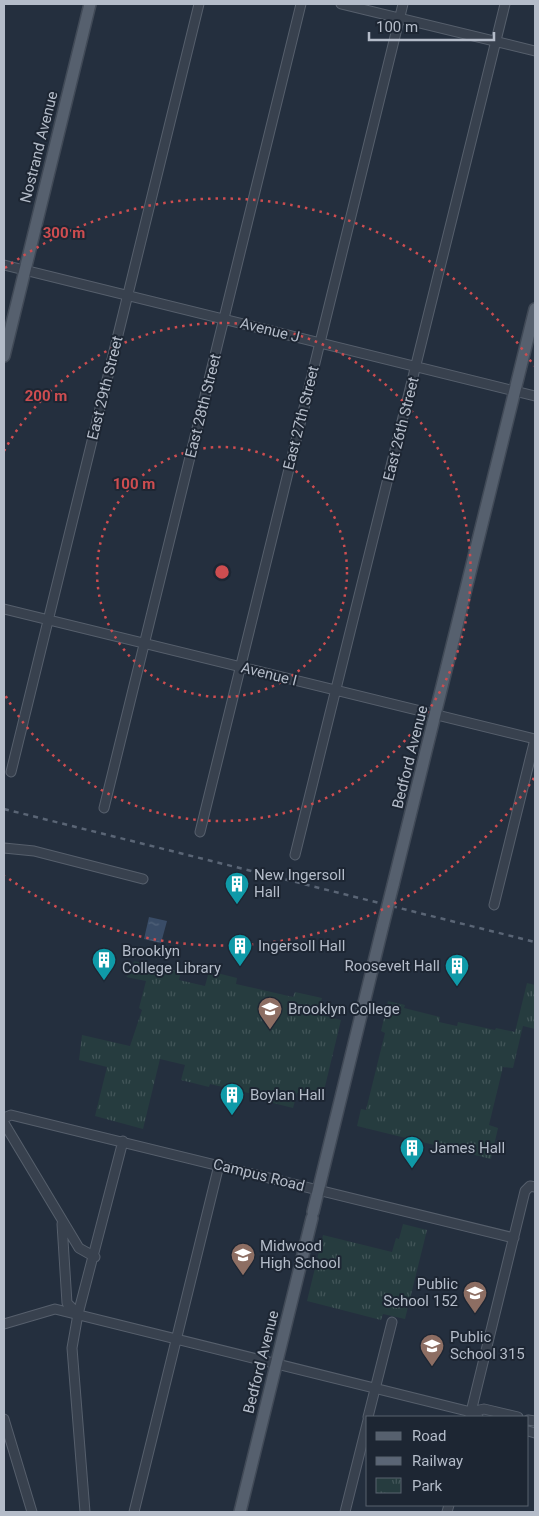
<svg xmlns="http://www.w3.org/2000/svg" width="539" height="1516" font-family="Roboto,sans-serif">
	<defs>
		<pattern id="park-tufts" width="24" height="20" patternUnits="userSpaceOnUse" patternTransform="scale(1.25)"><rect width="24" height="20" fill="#263c3f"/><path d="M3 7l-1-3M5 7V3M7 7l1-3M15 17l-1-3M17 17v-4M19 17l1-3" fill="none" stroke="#435659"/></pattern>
		<pattern id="water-ripples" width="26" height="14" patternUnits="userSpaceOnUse" patternTransform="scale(1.25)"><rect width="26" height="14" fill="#394c67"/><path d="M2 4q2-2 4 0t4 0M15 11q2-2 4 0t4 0" fill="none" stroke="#53647b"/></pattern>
	</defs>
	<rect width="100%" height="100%" fill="#242f3e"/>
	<path fill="url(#park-tufts)" d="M 134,961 L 181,972 L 179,980 L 205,986 L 209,971 L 237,978 L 236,984 L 293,997 L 295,992 L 322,998 L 318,1014 L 341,1020 L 322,1099 L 297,1093 L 293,1108 L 265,1101 L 265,1097 L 210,1084 L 209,1087 L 181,1080 L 185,1065 L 160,1059 L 143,1129 L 95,1116 L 107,1067 L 79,1060 L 82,1035 L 130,1046 L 142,1010 L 139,1008 L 146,981 L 126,977 L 131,973 Z
		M 527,983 L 535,985 L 535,1029 L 523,1026 L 513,1068 L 503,1067 L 489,1125 L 498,1128 L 491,1159 L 357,1126 L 361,1109 L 366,1110 L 385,1033 L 381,1031 L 388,1001 L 405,1005 L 404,1008 L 440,1017 L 439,1022 L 457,1026 L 458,1022 L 495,1030 L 496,1028 L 515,1032 Z
		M 403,1224 L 427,1230 L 405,1319 L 383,1314 L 381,1320 L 307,1301 L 323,1235 L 392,1252 L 396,1238 L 399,1239 Z"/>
	<path fill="url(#water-ripples)" d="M 149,917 L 167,921 L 161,943 L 144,939 Z"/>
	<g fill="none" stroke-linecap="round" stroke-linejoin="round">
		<defs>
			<path id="minor" d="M 341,4 L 535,51
				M 4,265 L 535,396
				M 4,609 L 535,739
				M 11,772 L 199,4
				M 104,808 L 301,4
				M 200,832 L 403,4
				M 4,848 L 34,851 L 143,879
				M 295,855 L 505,4
				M 494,905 L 535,739
				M 4,1118 L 11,1115 L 514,1238
				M 4,1123 L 79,1248 L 95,1257
				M 62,1224 L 67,1303 L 78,1314
				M 4,1324 L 55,1309 L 471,1412 L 478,1417
				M 471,1412 L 484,1409 L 518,1417
				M 470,1416 L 525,1191 L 530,1186 L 535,1187
				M 368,1417 L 392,1322
				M 4,1419 L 32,1512
				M 528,1420 L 535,1421
				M 528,1431 L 535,1433
				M 85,1512 L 72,1348 L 78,1314 L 123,1141
				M 134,1512 L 219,1165
				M 345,1512 L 368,1420
				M 447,1512 L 449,1505"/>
			<path id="major" d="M 4,356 L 90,4
				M 393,885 L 535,309
				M 313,1212 L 383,925
				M 240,1512 L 312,1218"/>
		</defs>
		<use href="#minor" stroke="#565f6c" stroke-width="11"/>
		<use href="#major" stroke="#414a57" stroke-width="14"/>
		<use href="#minor" stroke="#38414e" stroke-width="9"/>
		<use href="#major" stroke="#56606e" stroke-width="11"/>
		<path stroke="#5a6575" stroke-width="2.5" stroke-dasharray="5 5" stroke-linecap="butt" d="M 4,809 L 535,942"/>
		<defs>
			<path id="major-bridge" d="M 383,925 L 393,885"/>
		</defs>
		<use href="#major-bridge" stroke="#414a57" stroke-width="14" stroke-linecap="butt"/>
		<use href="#major-bridge" stroke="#56606e" stroke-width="11"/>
	</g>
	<g fill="none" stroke="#ce4d50" stroke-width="2.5" stroke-dasharray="2.5 5">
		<circle cx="222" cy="572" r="125"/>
		<path d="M4 451A249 249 0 1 1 4 693"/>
		<path d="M534 778A374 374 0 0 1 5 876M5 268A374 374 0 0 1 534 366"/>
	</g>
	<defs>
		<symbol id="building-pin" viewBox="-11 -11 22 30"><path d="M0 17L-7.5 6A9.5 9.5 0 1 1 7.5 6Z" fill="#0f9aa8" stroke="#1d2633"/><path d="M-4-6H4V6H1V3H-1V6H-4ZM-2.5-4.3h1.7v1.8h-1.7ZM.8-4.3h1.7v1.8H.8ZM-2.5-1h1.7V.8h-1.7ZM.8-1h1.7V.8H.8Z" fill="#fff"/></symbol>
		<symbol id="university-pin" viewBox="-11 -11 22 30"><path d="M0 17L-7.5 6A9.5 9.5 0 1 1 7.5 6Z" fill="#8d6e63" stroke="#1d2633"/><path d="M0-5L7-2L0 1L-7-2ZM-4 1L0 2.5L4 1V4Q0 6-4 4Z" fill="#fff"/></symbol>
		<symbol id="school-pin" viewBox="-11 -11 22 30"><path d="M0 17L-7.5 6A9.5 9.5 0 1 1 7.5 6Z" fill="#8d6e63" stroke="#1d2633"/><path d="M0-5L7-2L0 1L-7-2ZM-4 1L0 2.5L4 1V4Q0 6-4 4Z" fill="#fff"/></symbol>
	</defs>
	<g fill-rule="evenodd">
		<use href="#building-pin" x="223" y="870" width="28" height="38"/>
		<use href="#building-pin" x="226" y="932" width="28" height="38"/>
		<use href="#building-pin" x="90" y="946" width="28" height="38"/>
		<use href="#building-pin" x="443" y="952" width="28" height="38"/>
		<use href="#university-pin" x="256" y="995" width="28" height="38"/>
		<use href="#building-pin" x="218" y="1081" width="28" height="38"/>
		<use href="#building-pin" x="398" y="1134" width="28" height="38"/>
		<use href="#school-pin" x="229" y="1241" width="28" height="38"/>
		<use href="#school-pin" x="461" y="1279" width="28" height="38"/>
		<use href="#school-pin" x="418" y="1332" width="28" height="38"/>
	</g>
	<g text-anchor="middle" stroke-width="4" stroke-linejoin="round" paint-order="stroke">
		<g font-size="15" fill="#b4bcc9" stroke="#1d2633">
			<text transform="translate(39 147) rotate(-76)" y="5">Nostrand Avenue</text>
			<text transform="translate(270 330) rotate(14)" y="5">Avenue J</text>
			<text transform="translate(105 388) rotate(-76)" y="5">East 29th Street</text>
			<text transform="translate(203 406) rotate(-76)" y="5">East 28th Street</text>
			<text transform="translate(301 418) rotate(-76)" y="5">East 27th Street</text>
			<text transform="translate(401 429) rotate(-76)" y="5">East 26th Street</text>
			<text transform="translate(269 674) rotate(14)" y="5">Avenue I</text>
			<text transform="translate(410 757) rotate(-76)" y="5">Bedford Avenue</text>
			<text transform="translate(259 1175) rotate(14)" y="5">Campus Road</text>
			<text transform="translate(261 1362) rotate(-76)" y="5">Bedford Avenue</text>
		</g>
		<g font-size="15" fill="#b4bcc9" stroke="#1d2633" text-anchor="start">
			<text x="254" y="880">New Ingersoll<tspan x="254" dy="17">Hall</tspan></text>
			<text x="258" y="951">Ingersoll Hall</text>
			<text x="122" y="956">Brooklyn<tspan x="122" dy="17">College Library</tspan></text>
			<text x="440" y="971" text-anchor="end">Roosevelt Hall</text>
			<text x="288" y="1014">Brooklyn College</text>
			<text x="250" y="1100">Boylan Hall</text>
			<text x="430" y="1153">James Hall</text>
			<text x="260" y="1251">Midwood<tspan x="260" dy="17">High School</tspan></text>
			<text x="458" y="1289" text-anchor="end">Public<tspan x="458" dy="17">School 152</tspan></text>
			<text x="450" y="1342">Public<tspan x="450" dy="17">School 315</tspan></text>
		</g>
	</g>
	<circle cx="222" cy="572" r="8" fill="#ce4d50" stroke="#1d2633" stroke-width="2.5"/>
	<g font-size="15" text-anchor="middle" font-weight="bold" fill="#ce4d50" stroke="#1d2633" stroke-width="4" stroke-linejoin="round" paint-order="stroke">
		<text x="64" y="238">300 m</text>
		<text x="46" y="401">200 m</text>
		<text x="134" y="489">100 m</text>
	</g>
	<rect width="539" height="1516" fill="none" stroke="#b4bcc9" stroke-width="10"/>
	<rect x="366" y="1416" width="162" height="90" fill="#1d2633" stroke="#59626f"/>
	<rect x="376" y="1432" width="25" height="8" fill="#56606e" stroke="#59626f"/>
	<text x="412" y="1441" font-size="15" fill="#b4bcc9">Road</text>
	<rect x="376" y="1457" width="25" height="8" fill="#5a6575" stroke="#59626f"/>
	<text x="412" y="1466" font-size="15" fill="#b4bcc9">Railway</text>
	<rect x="376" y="1478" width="25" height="15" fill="url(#park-tufts)" stroke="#59626f"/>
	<text x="412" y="1491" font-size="15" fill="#b4bcc9">Park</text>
	<path d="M369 32v8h125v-8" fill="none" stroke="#b4bcc9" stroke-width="2.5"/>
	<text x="376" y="32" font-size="15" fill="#b4bcc9" stroke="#1d2633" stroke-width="4" paint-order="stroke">100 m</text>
</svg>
